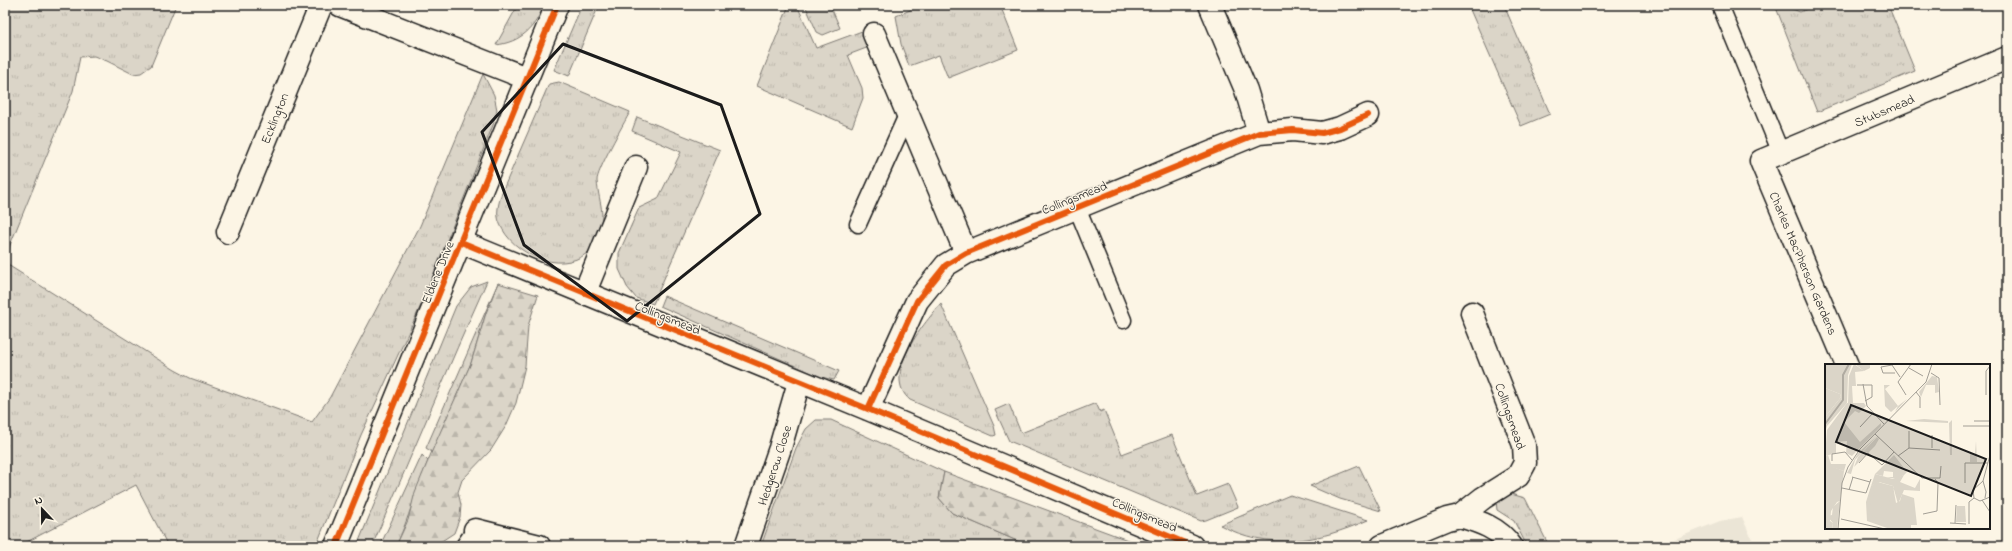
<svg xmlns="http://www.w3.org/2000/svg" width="2012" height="551" font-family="'Indie Flower',sans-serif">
	<defs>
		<pattern id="grass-tufts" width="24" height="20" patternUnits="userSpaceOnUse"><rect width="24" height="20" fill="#dbd5c8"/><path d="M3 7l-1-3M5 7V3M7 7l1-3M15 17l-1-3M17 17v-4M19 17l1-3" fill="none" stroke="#bbb6ab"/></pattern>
		<pattern id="forest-firs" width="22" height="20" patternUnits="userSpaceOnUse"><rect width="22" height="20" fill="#dbd5c8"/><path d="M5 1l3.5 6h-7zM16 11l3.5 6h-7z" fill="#bbb6ab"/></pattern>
	</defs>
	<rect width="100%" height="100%" fill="#fcf5e5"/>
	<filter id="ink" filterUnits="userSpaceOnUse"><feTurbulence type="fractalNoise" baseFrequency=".025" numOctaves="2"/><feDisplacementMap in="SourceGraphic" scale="8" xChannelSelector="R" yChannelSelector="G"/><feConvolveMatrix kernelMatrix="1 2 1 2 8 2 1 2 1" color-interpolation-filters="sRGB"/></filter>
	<g filter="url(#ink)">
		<path fill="#ebe5d6" d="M 1742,517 L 1755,546 L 1657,546 L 1720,521 Z"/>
		<path fill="url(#grass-tufts)" stroke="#7c7872" d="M 5,5 L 176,5 L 151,66 L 141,73 L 133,74 L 107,61 L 94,56 L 80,57 L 73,91 L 10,245 L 6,261 L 11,267 L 175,370 L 190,378 L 312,422 L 330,397 L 420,226 L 483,74 L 494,95 L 497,110 L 493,125 L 422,303 L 361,435 L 316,546 L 168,546 L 136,485 L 19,546 L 5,546 Z
			M 518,5 L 544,5 C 535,28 521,42 496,45 Z
			M 582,5 L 599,5 L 569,76 L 554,70 Z
			M 789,5 L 797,5 L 816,48 L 862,31 L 869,47 L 848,55 L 862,88 L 863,98 L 852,127 L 757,86 Z
			M 805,5 L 830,5 L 840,28 L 823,35 L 817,32 Z
			M 922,5 L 988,5 L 990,9 L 1000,5 L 1018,50 L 948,78 L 939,55 L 909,66 L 901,44 L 896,16 Z
			M 1468,5 L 1504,5 L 1550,114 L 1521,126 Z
			M 1775,5 L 1788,5 L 1790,8 L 1800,12 L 1816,5 L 1888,5 L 1915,71 L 1817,112 Z
			M 559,82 L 630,112 C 624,123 596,172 597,181 C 599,207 609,216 593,243 C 592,246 590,251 587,253 C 560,275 512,254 500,224 C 495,213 499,203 502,192 L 549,84 Z
			M 637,117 L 720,150 L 653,304 L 636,298 L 627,287 L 619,269 L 619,253 L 639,208 L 658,199 L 681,152 L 632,131 Z
			M 487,281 C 447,369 411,458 372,546 L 357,546 L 456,306 L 471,287 Z
			M 498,283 L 486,313 L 471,363 L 432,452 L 426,448 Z
			M 664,296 L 839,371 L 834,380 L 821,377 L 660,306 Z
			M 941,304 L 994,426 L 996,435 L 993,436 L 910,400 C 881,376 922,325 941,304 Z
			M 1096,403 L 1100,412 L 1104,410 L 1122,454 L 1172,435 L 1197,496 L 1228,484 L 1238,507 L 1206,520 L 1201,521 L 1009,441 L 995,410 L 1009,404 L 1021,433 Z
			M 816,420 L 831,420 L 944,472 L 939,498 L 952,513 L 1029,546 L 761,546 L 796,448 L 806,429 Z
			M 422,455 L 428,461 C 416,490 409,518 396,546 L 380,546 Z
			M 1359,466 L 1381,511 L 1340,499 L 1310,486 Z
			M 1511,494 L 1525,498 L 1549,546 L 1527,546 L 1514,521 L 1497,510 L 1496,502 Z
			M 1290,495 L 1368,520 C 1318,542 1269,551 1220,525 Z"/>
		<path fill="url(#forest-firs)" stroke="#7c7872" d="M 498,283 L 538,295 L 528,326 L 525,366 L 516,403 L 506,426 L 491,450 L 462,480 L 458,492 L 461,505 L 460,517 L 454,533 L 434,546 L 396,546 L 408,520 L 415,492 L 435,444 L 471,363 L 486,313 Z
			M 944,472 L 1144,546 L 1029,546 L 952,513 L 939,498 Z"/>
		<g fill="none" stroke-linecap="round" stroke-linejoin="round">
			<defs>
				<path id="service" d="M 1720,5 L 1781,153
					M 1077,208 L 1123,320
					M 858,224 L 908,113
					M 464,546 L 475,530"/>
				<path id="minor" d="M 340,5 L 526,78
					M 1210,5 L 1246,90 L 1259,133
					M 874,34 L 966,253
					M 228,232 L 321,5
					M 461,242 L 868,409 L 1192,546
					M 584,294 L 636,167
					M 1847,365 L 1761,161 L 2007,58
					M 868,409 L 917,301 L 946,265 L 966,253 L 1259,133 L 1293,130 L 1322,133 L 1340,128 L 1368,115
					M 1460,516 C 1480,522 1499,528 1511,546
					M 475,530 L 539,546
					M 336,546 L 557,5
					M 746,546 L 780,448 L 799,382
					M 1382,546 L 1447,519 L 1460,516 L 1483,498 L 1518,476 L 1525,463 L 1524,445 L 1472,313"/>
			</defs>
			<use href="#service" stroke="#1c1c1c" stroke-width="19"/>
			<use href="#minor" stroke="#1c1c1c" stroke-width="25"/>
			<use href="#service" stroke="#fcf5e5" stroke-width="16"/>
			<use href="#minor" stroke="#fcf5e5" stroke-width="22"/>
			<defs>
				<path id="cycleway" d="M 461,242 L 868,409 L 1192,546
					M 868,409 L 917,301 L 946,265 L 966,253 L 1259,133 L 1293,130 L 1322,133 L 1340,128 L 1368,115
					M 336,546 L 557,5"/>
			</defs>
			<use href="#cycleway" stroke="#fcf5e5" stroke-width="8"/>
			<use href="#cycleway" stroke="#e8590c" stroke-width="6"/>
		</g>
	</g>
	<path fill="none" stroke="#1c1c1c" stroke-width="3" stroke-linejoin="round" d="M 563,44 L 721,105 L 760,214 L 627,321 L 524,245 L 482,132 Z"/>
	<g text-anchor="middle" stroke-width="3" stroke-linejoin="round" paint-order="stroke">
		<g font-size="13" fill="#1c1c1c" stroke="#fcf5e5">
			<text transform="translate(1884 110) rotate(-23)" y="5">Stubsmead</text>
			<text transform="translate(274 118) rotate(-68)" y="5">Ecklington</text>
			<text transform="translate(1074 197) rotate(-22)" y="5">Collingsmead</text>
			<text transform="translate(1804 263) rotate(67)" y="5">Charles MacPherson Gardens</text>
			<text transform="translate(437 272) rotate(-68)" y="5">Eldene Drive</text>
			<text transform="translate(668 317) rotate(22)" y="5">Collingsmead</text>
			<text transform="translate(1511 416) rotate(71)" y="5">Collingsmead</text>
			<text transform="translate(774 465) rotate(-72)" y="5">Hedgerow Close</text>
			<text transform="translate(1145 514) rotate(23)" y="5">Collingsmead</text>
		</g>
	</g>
	<g transform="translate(1825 364)">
		<rect width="165" height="165" fill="#fcf5e5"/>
		<path d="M 29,0 L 39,7 L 30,8 L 31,22 L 27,22 L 28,39 L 23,39 L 24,12 ZM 107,12 L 112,13 L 114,28 L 110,29 L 110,21 L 101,21 L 96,33 L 94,28 ZM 59,21 L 65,21 L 60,25 L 73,42 L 82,35 L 70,48 L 73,42 L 66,48 L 60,42 ZM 0,24 L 15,30 L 16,33 L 0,53 ZM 22,39 L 39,39 L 41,42 L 34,49 L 30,47 L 19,58 L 35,78 L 56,59 L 56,62 L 27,92 L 21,89 L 22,77 L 11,78 L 11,89 L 0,92 L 2,66 ZM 99,55 L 123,57 L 123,59 L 81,57 ZM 127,56 L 127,91 L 125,91 L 124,59 ZM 51,73 L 30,96 L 26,110 L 22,109 L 33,89 ZM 151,77 L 152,98 L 145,98 L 145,87 L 146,90 L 150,90 ZM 69,91 L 82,108 L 79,111 L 71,115 L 61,113 L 68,113 L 68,108 L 59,107 L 58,112 L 50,110 ZM 0,100 L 19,107 L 15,137 L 12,138 L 6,147 L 5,157 L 8,159 L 7,165 L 0,165 ZM 52,118 L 68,122 L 71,139 L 75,137 L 77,130 L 89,134 L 92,161 L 86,161 L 86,165 L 65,165 L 42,157 L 41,138 L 46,122 ZM 132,142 L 140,142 L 141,158 L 131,158 Z" fill="#dbd5c8"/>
		<path d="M 1,0 L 27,0 L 23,11 L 22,39 L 2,62 L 0,68 L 0,53 L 16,33 L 15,30 L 0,24 ZM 30,0 L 45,0 L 45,4 L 39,7 ZM 52,73 L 54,75 L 50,82 L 29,103 L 33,93 ZM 3,91 L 6,100 L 21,100 L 19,107 L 0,101 L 0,92 ZM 50,110 L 68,115 L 79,111 L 75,118 L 90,124 L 95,115 L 95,127 L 79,126 L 73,140 L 68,122 L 54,118 L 46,122 ZM 15,137 L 12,165 L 7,165 L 8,159 L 2,152 L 7,151 L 8,143 Z" fill="#dbd5c8"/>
		<path d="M 53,118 L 69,124 L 58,156 L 42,150 Z" fill="#dbd5c8"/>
		<path fill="none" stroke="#b0aba1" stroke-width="2" d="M 0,60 L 18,36 L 18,11 L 24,0"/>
		<path fill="none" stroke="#a29e95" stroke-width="1" d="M 84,4 L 98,12M 70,9 L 58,9 L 56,3 L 67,1 L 75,13M 106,9 L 114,14 L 115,41M 38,20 L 42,42 L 59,60M 32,21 L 47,21 L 47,33 L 40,37M 91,28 L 95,33 L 95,44M 81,31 L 73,18 L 86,0M 161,31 L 161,7 L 165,2M 149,57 L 165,57M 138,62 L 165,62M 35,63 L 48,49M 84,67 L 84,84M 50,70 L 97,114 L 115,114 L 116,102M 107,71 L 107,84M 73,92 L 84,84 L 115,86M 7,97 L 7,90 L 20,88 L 27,96M 34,99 L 43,89 L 57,101 L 69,88M 27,113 L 45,118M 158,117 L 161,128 L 160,134M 140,119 L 140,99 L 163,99M 17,124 L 41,129 L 46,115M 24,126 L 28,113M 149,134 L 148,126 L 158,117 L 165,91M 149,134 L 155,137 L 165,133M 157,136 L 165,148M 98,150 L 112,147 L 113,119 L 110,115M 16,155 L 60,165M 125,159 L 141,160M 130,159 L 131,141M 144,160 L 144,138 L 149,134M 13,165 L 17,119 L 23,103 L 35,85 L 101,18 L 107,0"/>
		<path fill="#1c1c1c" fill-opacity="0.15" stroke="#1c1c1c" stroke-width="2" d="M 26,41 L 161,95 L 146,132 L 11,78 Z"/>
		<rect width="165" height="165" fill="none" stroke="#1c1c1c" stroke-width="2"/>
	</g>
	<rect width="2012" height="551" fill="none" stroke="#fcf5e5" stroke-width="20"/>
	<rect x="10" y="10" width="1992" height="531" fill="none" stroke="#1c1c1c" stroke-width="1.5" filter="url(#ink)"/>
	<g transform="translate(42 509) rotate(338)" stroke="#fcf5e5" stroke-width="3" paint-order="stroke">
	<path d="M0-3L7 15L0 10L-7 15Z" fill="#1c1c1c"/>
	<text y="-6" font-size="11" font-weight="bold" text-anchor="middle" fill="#1c1c1c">N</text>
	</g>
</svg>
